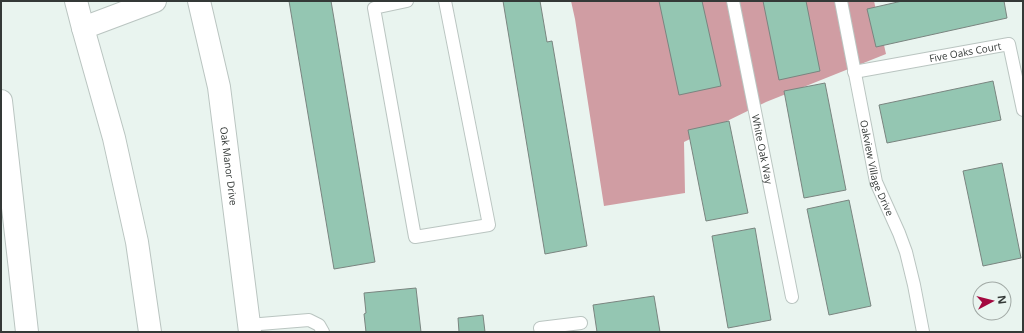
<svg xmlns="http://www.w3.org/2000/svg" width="1024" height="333" font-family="'Open Sans',sans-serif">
	<rect width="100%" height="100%" fill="#e9f4ef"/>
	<path fill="#d09da3" d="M 571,1 L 874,1 L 886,54 L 766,102 L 684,142 L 685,193 L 604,206 L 575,19 Z"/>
	<path fill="#94c6b2" stroke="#7a8580" d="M 289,1 L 331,1 L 375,262 L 334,269 Z
		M 503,1 L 540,1 L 547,42 L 552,41 L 587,246 L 545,254 Z
		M 659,1 L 702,1 L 721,86 L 679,95 Z
		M 763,1 L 806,1 L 820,71 L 779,80 Z
		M 902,1 L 1004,1 L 1007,18 L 876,47 L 867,9 Z
		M 993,81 L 1001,120 L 887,143 L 879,105 Z
		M 825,83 L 846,190 L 804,198 L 784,91 Z
		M 729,121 L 748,213 L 706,221 L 688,130 Z
		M 1002,163 L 1021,258 L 983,266 L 963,171 Z
		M 849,200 L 871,306 L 829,315 L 807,209 Z
		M 755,228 L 771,320 L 728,328 L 712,236 Z
		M 416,288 L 421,332 L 366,332 L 364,314 L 366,313 L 364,293 Z
		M 654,296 L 660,332 L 597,332 L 593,305 Z
		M 483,315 L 485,332 L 459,332 L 458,318 Z"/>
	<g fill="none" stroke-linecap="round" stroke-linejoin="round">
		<defs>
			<g id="lane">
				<path d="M 407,1 L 374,8 L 415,237 L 489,225 L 445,1"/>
				<path id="s1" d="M 733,1 L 792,297"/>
				<path id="s2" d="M 841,1 L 876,182 L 899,233 L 906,252 L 914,285 L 923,332"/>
				<path id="s3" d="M 854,72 L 1009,44 L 1023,110"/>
				<path d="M 249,325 L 309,320 L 319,325 L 323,332"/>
				<path d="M 541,332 L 540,328 L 581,323"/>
			</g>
			<g id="street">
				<path id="s4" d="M 199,1 L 219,87 L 250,332"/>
			</g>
			<path id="secondary" d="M 150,332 L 137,242 L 114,138 L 83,28 L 155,1"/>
			<path id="highway" d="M 76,1 L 83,28
				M 1,101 L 27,332"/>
		</defs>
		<use href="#lane" stroke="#bac5c1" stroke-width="14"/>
		<use href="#street" stroke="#bac5c1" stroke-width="24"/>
		<use href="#secondary" stroke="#bac5c1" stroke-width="24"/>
		<use href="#highway" stroke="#bac5c1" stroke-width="24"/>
		<use href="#lane" stroke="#fff" stroke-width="12"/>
		<use href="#street" stroke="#fff" stroke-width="22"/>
		<use href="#secondary" stroke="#fff" stroke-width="22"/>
		<use href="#highway" stroke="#fff" stroke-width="22"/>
	</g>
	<g text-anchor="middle" stroke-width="3" stroke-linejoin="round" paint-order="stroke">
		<g font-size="10" fill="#343937" stroke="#e9f4ef">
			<text dy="4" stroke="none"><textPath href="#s3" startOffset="113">Five Oaks Court</textPath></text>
			<text dy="4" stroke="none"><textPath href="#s1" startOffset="151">White Oak Way</textPath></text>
			<text dy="4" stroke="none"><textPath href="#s4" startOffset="168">Oak Manor Drive</textPath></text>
			<text dy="4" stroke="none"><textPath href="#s2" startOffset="171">Oakview Village Drive</textPath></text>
		</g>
	</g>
	<rect width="1024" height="333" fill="none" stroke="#343937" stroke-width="4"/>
	<g transform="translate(992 301) rotate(83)"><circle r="19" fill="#e9f4ef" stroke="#a1a9a5"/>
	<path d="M0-3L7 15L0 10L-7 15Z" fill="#a3083f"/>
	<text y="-6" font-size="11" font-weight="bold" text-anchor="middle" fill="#343937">N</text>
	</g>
</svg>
